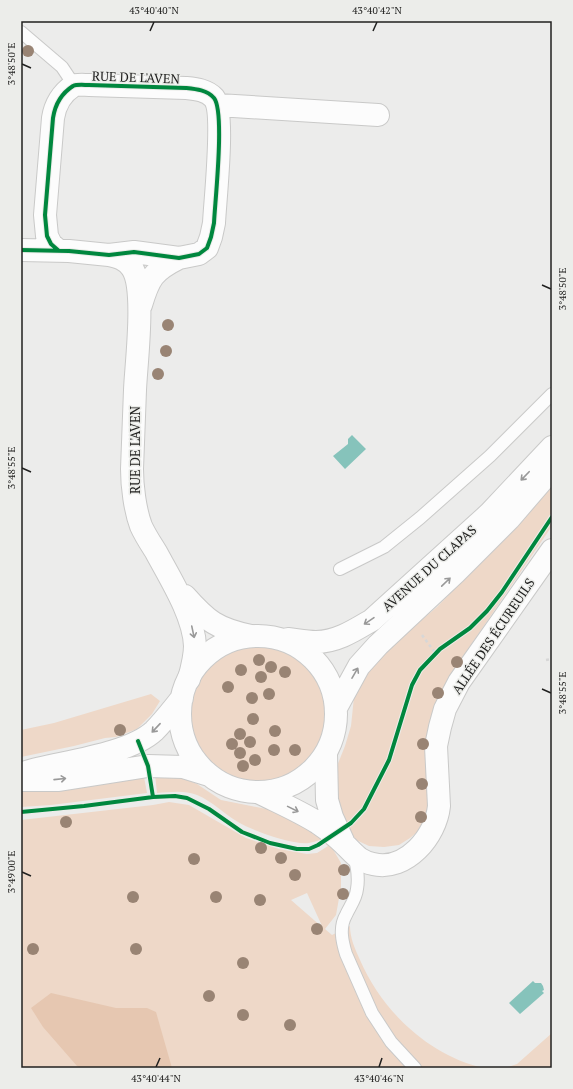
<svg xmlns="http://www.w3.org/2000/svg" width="573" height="1089" font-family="'PT Serif',serif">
	<rect width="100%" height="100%" fill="#ececeb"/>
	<path fill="#eed8c8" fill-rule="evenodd" d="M 552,478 L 552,526 L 447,680 L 431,717 L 427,737 L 431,808 L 422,828 L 410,838 L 399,845 L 384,847 L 369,846 L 354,839 L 335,811 L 335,771 L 345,746 L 351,726 L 354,697 L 369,664 L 437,607 L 461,582 Z
		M191 714a67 67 0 1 1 134 0a67 67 0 1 1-134 0Z
		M 151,694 L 160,701 L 152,714 L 137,729 L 116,737 L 105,738 L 74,746 L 21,757 L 21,730 L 54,723 Z
		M 155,774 L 172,774 L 197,784 L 221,800 L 271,810 L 316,830 L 331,846 L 341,863 L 341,887 L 336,915 L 325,929 L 332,935 L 350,926 C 350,938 355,949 360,960 C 382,1011 429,1056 484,1068 L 21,1068 L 21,820 L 153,805 L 169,802 L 189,805 L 246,838 L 279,849 L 307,854 L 317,853 L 328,846 L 321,840 C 317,841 313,842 309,843 C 292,845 253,831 238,822 C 224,814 212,801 197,795 C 185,790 170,792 157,793 ZM 307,893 L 322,926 L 322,927 L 291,900 Z
		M 144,777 L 147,793 L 51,805 L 21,807 L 21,791 L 51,790 Z
		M 552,1033 L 552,1068 L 505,1068 L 517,1064 Z"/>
	<path fill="#e6c7b1" d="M 51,993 L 116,1008 L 147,1008 L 156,1012 L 172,1068 L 81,1068 L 77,1066 L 43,1027 L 31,1008 Z"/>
	<path fill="#86c3bb" d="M 352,435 L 366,449 L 345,469 L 333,456 L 348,444 L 348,439 Z
		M 533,981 L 535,983 L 541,983 L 543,986 L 544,990 L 542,991 L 544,993 L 520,1014 L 509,1003 Z"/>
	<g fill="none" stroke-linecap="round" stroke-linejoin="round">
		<defs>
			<path id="service" d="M 21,32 L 62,67 L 74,85
				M 340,569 L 384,547 L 420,518 L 490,456 L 552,394
				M 354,855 C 357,866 359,878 357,889 C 356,899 350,906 346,915 C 339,927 342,941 346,954 L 372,1013 L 391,1042 L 415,1068"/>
			<path id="minor" d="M 218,105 L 378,115
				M 21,250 L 69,251 L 109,255 L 134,252 L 179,258 L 199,254 L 207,248 L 211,237 L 214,223 C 215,201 225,112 214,98 C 207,90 196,89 186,88 L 89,85 C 84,85 77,84 73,86 C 62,93 55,105 53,118 L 45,215 L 47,236 L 51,244 L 59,251
				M 109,255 C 118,257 126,259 132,268 C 146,288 136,364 135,390 C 134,417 133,443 132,469 C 132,486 135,510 141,526 C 145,535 151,544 156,552 C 170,578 194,616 195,646 C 195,657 192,668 189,679
				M 141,305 C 149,278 153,271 179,258
				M 185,596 C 207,621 217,629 251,636
				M 326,754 L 327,800 L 332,817 L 343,841
				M 258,792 C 278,802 299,811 318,823 C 327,829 336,836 344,844 C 354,853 358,861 373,864 C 406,872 436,836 439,806 L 436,746 L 440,727 L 445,709 L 459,682 L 552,550"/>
			<path id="secondary" d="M180 714a78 78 0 1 1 156 0a78 78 0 1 1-156 0Z
				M 288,639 C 297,640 307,642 316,642 C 337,642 355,630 372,620 L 489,514 L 552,447
				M 336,708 L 359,666 L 378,645 L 455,573 L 509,519 L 552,469
				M 26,772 C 60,762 128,755 154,731 C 164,721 173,709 182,698
				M 21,780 L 59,780 L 148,766 L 183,767 L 209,775"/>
		</defs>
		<use href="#service" stroke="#c9c9c8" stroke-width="14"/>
		<use href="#minor" stroke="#c9c9c8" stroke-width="24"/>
		<use href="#secondary" stroke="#c9c9c8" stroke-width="24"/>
		<path stroke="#d7d7d7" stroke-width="2.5" stroke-dasharray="3 3" stroke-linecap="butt" d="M 422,635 L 436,654
			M 546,660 L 552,659"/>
		<use href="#service" stroke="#fcfcfc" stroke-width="12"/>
		<use href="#minor" stroke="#fcfcfc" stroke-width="22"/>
		<use href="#secondary" stroke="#fcfcfc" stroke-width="22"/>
		<defs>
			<path id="cycleway" d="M 21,250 L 69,251 L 109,255 L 134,252 L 179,258 L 199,254 L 207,248 L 211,237 L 214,223 C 215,201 225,112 214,98 C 207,90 196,89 186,88 L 89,85 C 84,85 77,84 73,86 C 62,93 55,105 53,118 L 45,215 L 47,236 L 51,244 L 59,251
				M 138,741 L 148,766 L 153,797
				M 21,812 L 84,806 L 153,797 L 175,796 L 187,798 L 209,809 L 242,832 L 270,843 L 297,849 L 309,849 L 318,845 L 351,823 L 364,809 L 389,760 L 412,685 L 420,670 L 440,649 L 470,628 L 487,611 L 502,592 L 552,517"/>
		</defs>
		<use href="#cycleway" stroke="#ecedea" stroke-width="6"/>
		<use href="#cycleway" stroke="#00873e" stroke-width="4"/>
	</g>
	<g fill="#998474">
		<circle cx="28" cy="51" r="6"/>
		<circle cx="168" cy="325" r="6"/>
		<circle cx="166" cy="351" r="6"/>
		<circle cx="158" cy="374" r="6"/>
		<circle cx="259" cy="660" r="6"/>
		<circle cx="457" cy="662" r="6"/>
		<circle cx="271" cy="667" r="6"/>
		<circle cx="241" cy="670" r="6"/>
		<circle cx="285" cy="672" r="6"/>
		<circle cx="261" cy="677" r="6"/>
		<circle cx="228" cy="687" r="6"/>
		<circle cx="438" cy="693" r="6"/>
		<circle cx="269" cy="694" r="6"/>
		<circle cx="252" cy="698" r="6"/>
		<circle cx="253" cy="719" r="6"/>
		<circle cx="120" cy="730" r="6"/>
		<circle cx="275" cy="731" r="6"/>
		<circle cx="240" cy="734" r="6"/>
		<circle cx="250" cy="742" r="6"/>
		<circle cx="232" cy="744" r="6"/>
		<circle cx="423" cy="744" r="6"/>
		<circle cx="274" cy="750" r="6"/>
		<circle cx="295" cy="750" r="6"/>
		<circle cx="240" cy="753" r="6"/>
		<circle cx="255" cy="760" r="6"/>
		<circle cx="243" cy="766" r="6"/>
		<circle cx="422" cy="784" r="6"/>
		<circle cx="421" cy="817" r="6"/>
		<circle cx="66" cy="822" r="6"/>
		<circle cx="261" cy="848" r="6"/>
		<circle cx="281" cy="858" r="6"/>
		<circle cx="194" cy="859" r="6"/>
		<circle cx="344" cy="870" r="6"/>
		<circle cx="295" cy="875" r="6"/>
		<circle cx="343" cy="894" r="6"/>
		<circle cx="133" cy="897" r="6"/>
		<circle cx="216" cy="897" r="6"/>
		<circle cx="260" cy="900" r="6"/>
		<circle cx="317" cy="929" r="6"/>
		<circle cx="33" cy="949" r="6"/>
		<circle cx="136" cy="949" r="6"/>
		<circle cx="243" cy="963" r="6"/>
		<circle cx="209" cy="996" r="6"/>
		<circle cx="243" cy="1015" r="6"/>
		<circle cx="290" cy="1025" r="6"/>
	</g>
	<defs><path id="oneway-shaft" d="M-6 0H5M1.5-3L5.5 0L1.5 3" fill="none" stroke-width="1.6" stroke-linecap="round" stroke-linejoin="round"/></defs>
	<g stroke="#999">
		<use href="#oneway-shaft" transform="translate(525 476) rotate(134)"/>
		<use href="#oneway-shaft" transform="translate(446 582) rotate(-44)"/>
		<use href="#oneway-shaft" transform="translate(369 621) rotate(146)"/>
		<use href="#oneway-shaft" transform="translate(193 632) rotate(78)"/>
		<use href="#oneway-shaft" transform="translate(355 673) rotate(-60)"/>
		<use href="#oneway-shaft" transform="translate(156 728) rotate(133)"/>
		<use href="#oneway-shaft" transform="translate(60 779) rotate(-6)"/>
		<use href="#oneway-shaft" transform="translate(293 809) rotate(26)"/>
	</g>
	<path fill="none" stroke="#20201f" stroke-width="1.5" d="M 150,31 L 154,22M 373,31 L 377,22M 22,64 L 31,68M 542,285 L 551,289M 22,468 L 31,472M 542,689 L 551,693M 22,872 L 31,876M 156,1067 L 160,1058M 379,1067 L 382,1058"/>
	<g text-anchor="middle" stroke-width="3" stroke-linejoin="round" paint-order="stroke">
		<g font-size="13" fill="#20201f" stroke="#ecedea">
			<text transform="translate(136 77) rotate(2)" y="5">RUE DE L'AVEN</text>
			<text transform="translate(135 450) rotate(-90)" y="5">RUE DE L'AVEN</text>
			<text transform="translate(429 568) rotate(-42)" y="5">AVENUE DU CLAPAS</text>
			<text transform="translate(493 636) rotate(-56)" y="5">ALLÉE DES ÉCUREUILS</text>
		</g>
	</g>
	<rect width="573" height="1089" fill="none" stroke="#ecedea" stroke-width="44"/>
	<rect x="22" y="22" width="529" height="1045" fill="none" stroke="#20201f" stroke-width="1.5"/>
	<g font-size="10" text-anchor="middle" fill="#20201f">
		<text x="154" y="14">43°40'40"N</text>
		<text x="377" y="14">43°40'42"N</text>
		<text transform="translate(11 64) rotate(-90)" y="4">3°48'50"E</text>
		<text transform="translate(562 289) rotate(-90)" y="4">3°48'50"E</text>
		<text transform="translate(11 468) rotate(-90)" y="4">3°48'55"E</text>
		<text transform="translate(562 693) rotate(-90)" y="4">3°48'55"E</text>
		<text transform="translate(11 872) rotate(-90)" y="4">3°49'00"E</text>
		<text x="156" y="1082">43°40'44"N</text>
		<text x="379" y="1082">43°40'46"N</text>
	</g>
</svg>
